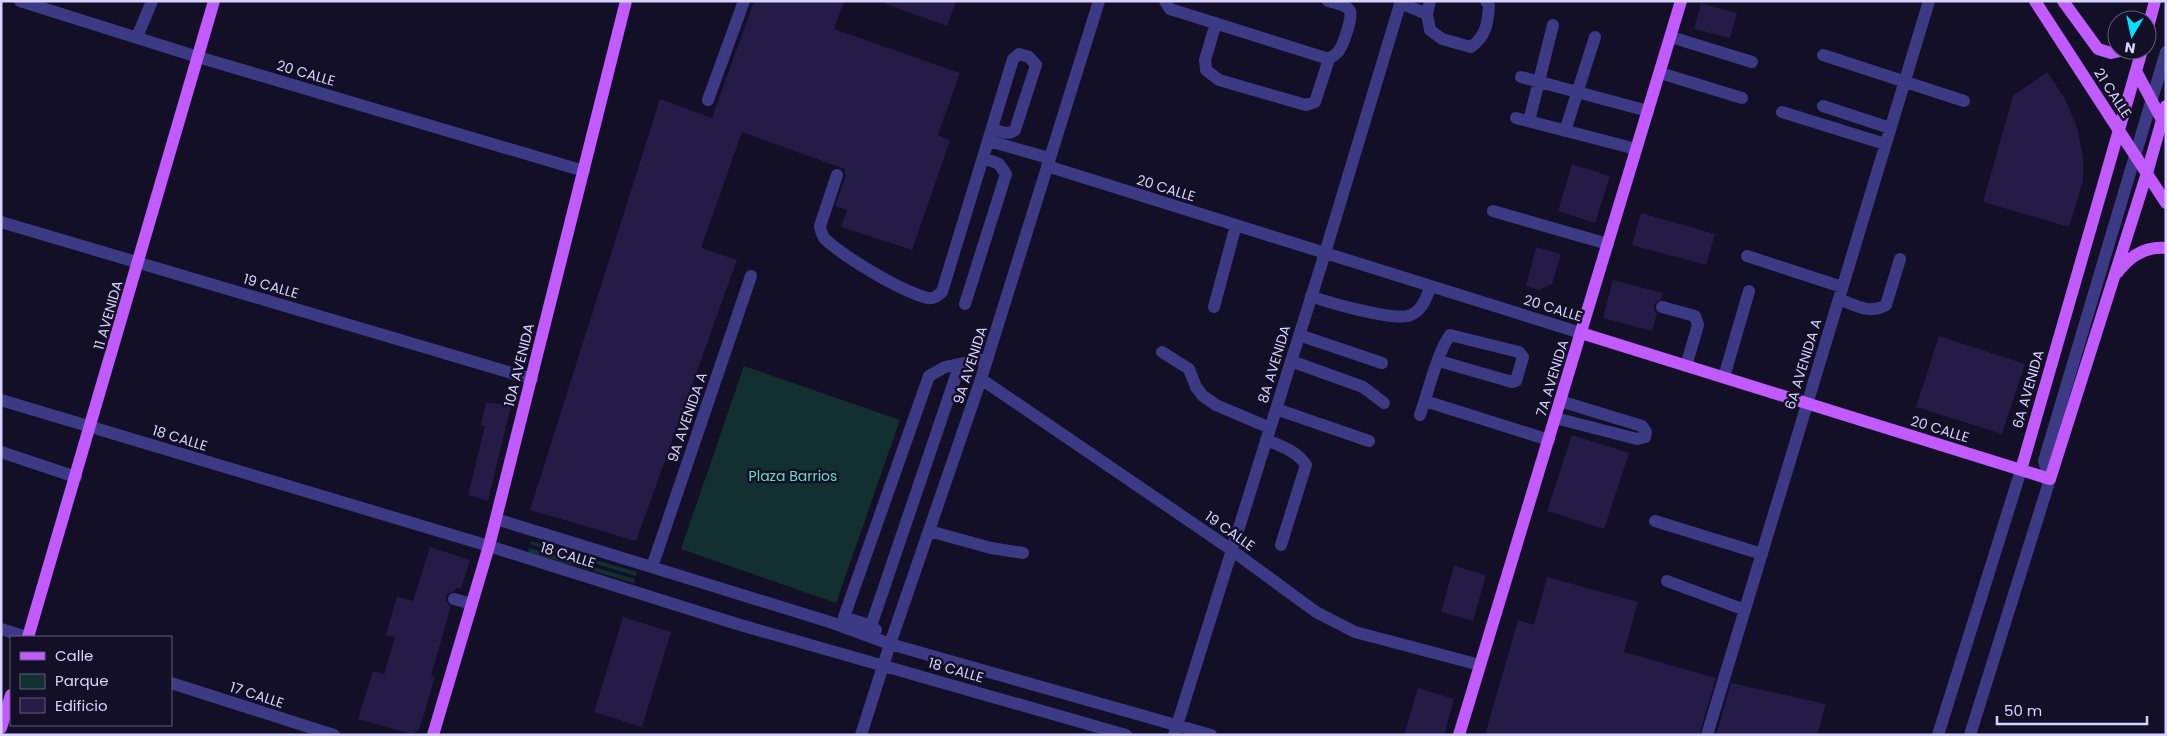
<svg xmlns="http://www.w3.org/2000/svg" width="2167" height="736" font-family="Poppins,sans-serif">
	<rect width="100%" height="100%" fill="#130f26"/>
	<path fill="#12302f" d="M 744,366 L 900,420 L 836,603 L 681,549 Z
		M 531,541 L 637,572 L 636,576 L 530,544 Z
		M 529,548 L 635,579 L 634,583 L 528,552 Z"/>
	<path fill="#241b47" d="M 754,1 L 844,1 L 834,29 L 960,73 L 938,135 L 950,140 L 912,250 L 841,227 L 847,210 L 835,206 L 845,178 L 845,169 L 742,132 L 701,248 L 737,260 L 636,541 L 530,510 L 660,99 L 712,118 Z
		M 884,1 L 956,1 L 947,26 L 883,3 Z
		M 1701,3 L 1737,13 L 1730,38 L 1694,29 Z
		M 2047,72 L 2065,99 L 2077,127 L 2083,157 L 2083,181 L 2069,227 L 1983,202 L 2013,96 Z
		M 1572,164 L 1610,176 L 1595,223 L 1558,211 Z
		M 1641,213 L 1715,234 L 1706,265 L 1632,245 Z
		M 1536,247 L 1561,254 L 1552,284 L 1539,290 L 1526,286 Z
		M 1613,280 L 1663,293 L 1661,299 L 1654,304 L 1654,310 L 1657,313 L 1652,331 L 1603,318 Z
		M 1939,336 L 2025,364 L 2002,434 L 1916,407 Z
		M 486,402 L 511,406 L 488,501 L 468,495 L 485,426 L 481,425 Z
		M 1572,435 L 1629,453 L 1604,529 L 1547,511 Z
		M 430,547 L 470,560 L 461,589 L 456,588 L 455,591 L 449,593 L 446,596 L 446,601 L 451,606 L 431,676 L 435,677 L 419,730 L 412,734 L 358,719 L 373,671 L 384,674 L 395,637 L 386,635 L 397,596 L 413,601 Z
		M 1454,566 L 1486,575 L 1473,621 L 1441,612 Z
		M 1547,577 L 1638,602 L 1624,652 L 1716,678 L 1699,735 L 1485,735 L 1518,620 L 1534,625 Z
		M 623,617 L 671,632 L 642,727 L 594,712 Z
		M 1731,683 L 1826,704 L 1817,735 L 1716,735 Z
		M 1418,688 L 1454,699 L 1444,735 L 1404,735 Z"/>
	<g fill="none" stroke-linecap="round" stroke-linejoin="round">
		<path stroke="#3d3a85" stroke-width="12" d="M 20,1 L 198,57 L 584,171
			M 1165,1 L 1170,9 L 1329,59 C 1332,56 1336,55 1338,52 C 1343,46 1353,17 1350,11 C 1346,4 1335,3 1328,1
			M 1430,1 L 1427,14 L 1430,30 L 1442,39 L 1471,47 C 1486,36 1488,23 1489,6 L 1486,1
			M 1400,3 L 1427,14
			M 1216,23 L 1205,60 L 1206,70 L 1219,80 L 1306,105 L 1315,102 L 1329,59
			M 137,37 L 152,1
			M 1671,37 L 1752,62
			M 1823,55 L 1964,101
			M 1660,73 L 1742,98
			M 1521,77 L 1648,111
			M 708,100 L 744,1
			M 1823,106 L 1890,128
			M 1782,112 L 1885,144
			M 1516,118 L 1636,149
			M 1529,121 L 1553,25
			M 1565,131 L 1595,37
			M 989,141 L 1049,158
			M 1047,166 L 1581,333
			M 837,175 L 820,226 C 821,231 822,237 826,240 C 846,258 902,292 928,298 C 934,299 937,296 942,292 L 1013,59 L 1019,54 L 1029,57 L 1036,65 L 1015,130 C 1008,136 1000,131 992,129
			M 1493,211 L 1608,244
			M 1,222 L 532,379
			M 1747,256 L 1842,287
			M 1311,296 C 1329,303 1391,320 1408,316 C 1422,312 1426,298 1431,286
			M 1839,299 C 1855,305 1870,315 1886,305 L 1900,259
			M 965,304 L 1006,174 L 999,164 L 984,158
			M 1214,307 L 1236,225
			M 1662,307 L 1695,316 L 1698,325 L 1686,366
			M 1299,335 L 1382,363
			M 1162,352 L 1189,369 L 1196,387 L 1203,396 L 1216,405 L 1270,428
			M 1291,361 L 1363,387 L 1384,403
			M 1724,377 L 1749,291
			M 981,379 L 1226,546 L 1316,612 L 1355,632 L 1480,665
			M 1,400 L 489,546 L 737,624 L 1126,735
			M 1425,401 L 1549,440
			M 1276,409 L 1369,441
			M 1420,415 C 1428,393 1437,353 1450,335 L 1519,352 L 1523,357 L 1516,381 L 1512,382 L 1439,361
			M 1555,418 L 1637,439 L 1645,437 L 1646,432 L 1642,426 L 1560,401
			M 1266,440 C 1281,446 1297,451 1306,465 L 1281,545
			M 1,452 L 76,477
			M 496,519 L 833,623 L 890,644 L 1211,735
			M 1655,521 L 1762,554
			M 929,531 L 991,548 L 1023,553
			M 652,567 L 751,276
			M 1667,581 L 1745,610
			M 454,599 L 472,604
			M 871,626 L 844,617 L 929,376 L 945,367 L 988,358
			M 1,629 L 27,637
			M 876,630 L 871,626 L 873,620 L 960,364
			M 171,683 L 334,735
			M 861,735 L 890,644 L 981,379 L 1099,1
			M 1174,735 L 1325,253 L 1401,1
			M 1707,735 L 1929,1
			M 1938,735 L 2021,470
			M 1970,735 L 2050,479 L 2044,461 L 2166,52"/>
		<path stroke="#c25bff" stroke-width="12" d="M 2035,1 L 2166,203
			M 2063,1 L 2098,49 L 2111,53 L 2125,50
			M 2147,31 L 2155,1
			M 2136,71 L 2163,122
			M 2117,273 C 2129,257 2145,246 2166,248
			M 1581,333 L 2050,479 L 2147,173 L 2166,106
			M 2021,470 L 2142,50
			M 28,637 L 214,1
			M 1,728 L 11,695
			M 433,735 L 489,546 L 626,1
			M 1459,735 L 1681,1"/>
	</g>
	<g text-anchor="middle" stroke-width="5" stroke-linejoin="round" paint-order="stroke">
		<g font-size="14" fill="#d9d4ff" stroke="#130f26">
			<text transform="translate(306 73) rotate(16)" y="5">20 CALLE</text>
			<text transform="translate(2113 93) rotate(57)" y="5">21 CALLE</text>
			<text transform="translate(1166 188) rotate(17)" y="5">20 CALLE</text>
			<text transform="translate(271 286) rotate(16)" y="5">19 CALLE</text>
			<text transform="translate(1553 308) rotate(17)" y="5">20 CALLE</text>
			<text transform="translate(108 315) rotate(-74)" y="5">11 AVENIDA</text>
			<text transform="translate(1274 364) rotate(-73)" y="5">8A AVENIDA</text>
			<text transform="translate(1803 364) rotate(-73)" y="5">6A AVENIDA A</text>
			<text transform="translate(519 365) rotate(-76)" y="5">10A AVENIDA</text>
			<text transform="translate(970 365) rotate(-72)" y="5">9A AVENIDA</text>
			<text transform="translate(1552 378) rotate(-73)" y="5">7A AVENIDA</text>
			<text transform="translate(2028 389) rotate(-74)" y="5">6A AVENIDA</text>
			<text transform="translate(687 417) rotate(-71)" y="5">9A AVENIDA A</text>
			<text transform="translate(1940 429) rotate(17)" y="5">20 CALLE</text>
			<text transform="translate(180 438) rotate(17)" y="5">18 CALLE</text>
			<text transform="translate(1230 531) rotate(35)" y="5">19 CALLE</text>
			<text transform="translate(568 555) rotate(17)" y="5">18 CALLE</text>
			<text transform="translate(956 670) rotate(16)" y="5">18 CALLE</text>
			<text transform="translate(257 695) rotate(18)" y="5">17 CALLE</text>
		</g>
		<g font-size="14" fill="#5fe0c0" stroke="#130f26">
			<text x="793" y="481">Plaza Barrios</text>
		</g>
	</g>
	<rect width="2167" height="736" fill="none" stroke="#d9d4ff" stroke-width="5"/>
	<rect x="10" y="636" width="162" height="90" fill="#130f26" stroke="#625e7d"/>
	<rect x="20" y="652" width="25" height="8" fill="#c25bff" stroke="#625e7d"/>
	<text x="55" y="661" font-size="15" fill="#d9d4ff">Calle</text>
	<rect x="20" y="674" width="25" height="15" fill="#12302f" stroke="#625e7d"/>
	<text x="55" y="686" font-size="15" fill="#d9d4ff">Parque</text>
	<rect x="20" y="698" width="25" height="15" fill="#241b47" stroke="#625e7d"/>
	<text x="55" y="711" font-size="15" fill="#d9d4ff">Edificio</text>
	<g transform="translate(2132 35) rotate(189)"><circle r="24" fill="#130f26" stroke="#625e7d"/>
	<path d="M0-4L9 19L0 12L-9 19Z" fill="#00e5ff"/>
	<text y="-8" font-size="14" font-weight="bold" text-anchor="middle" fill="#d9d4ff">N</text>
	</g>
	<path d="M1997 716v8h150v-8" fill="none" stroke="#d9d4ff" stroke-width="2.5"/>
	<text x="2004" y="716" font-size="15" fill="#d9d4ff" stroke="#130f26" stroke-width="4" paint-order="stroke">50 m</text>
</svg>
